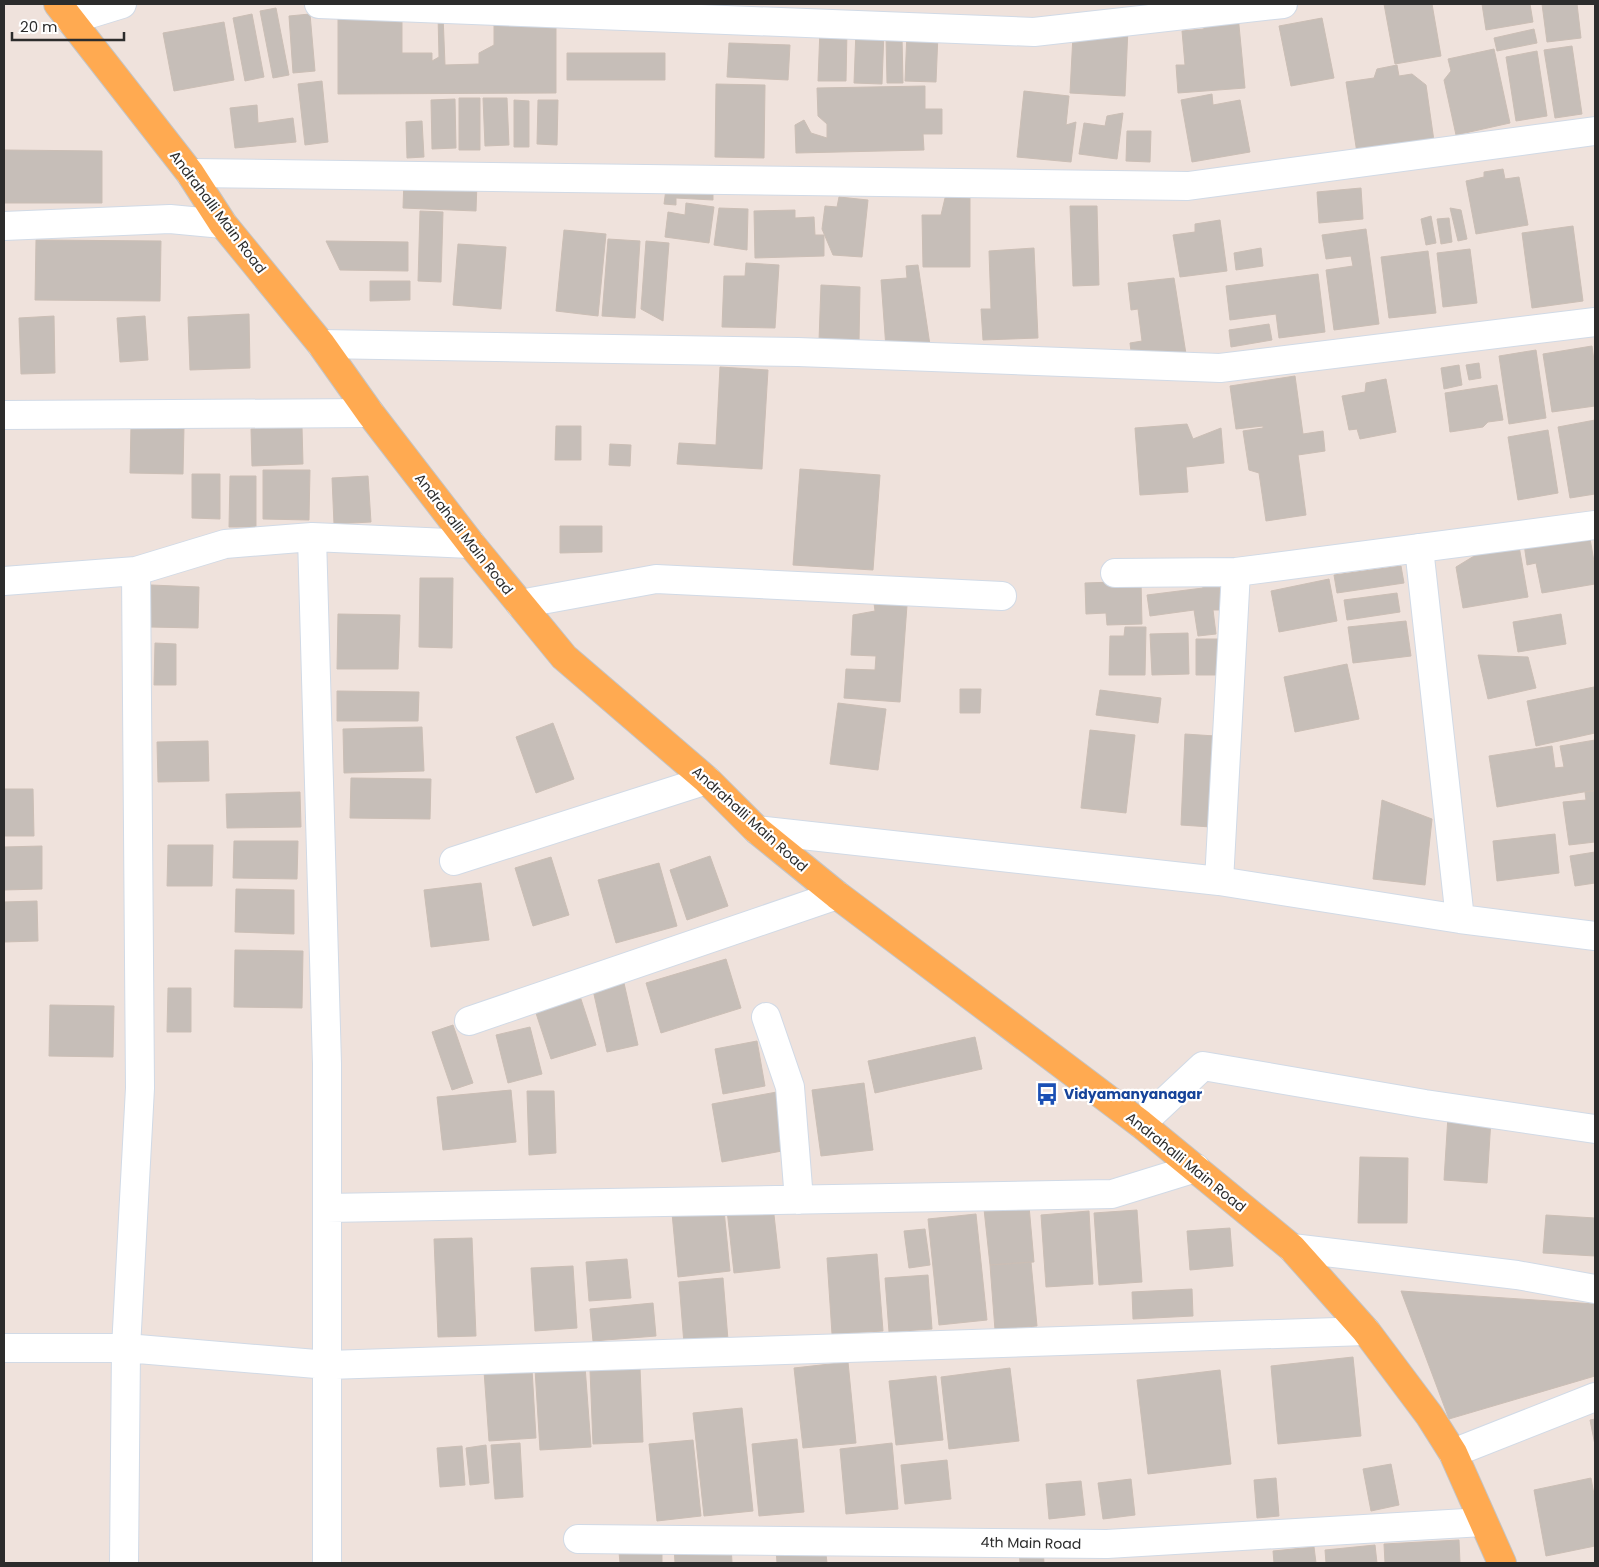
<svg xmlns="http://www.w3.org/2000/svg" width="1599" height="1567" font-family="Poppins,sans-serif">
	<rect width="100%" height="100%" fill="#efe2dc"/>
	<path fill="#c6beb8" stroke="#cbbeb5" d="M 1384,4 L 1432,4 L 1441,56 L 1395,64 Z
		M 1482,4 L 1530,4 L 1533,22 L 1486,30 Z
		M 1542,4 L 1577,4 L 1581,38 L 1547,42 Z
		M 276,8 L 289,75 L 273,78 L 260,11 Z
		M 252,14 L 264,77 L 245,81 L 233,18 Z
		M 310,14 L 315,71 L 293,73 L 289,16 Z
		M 438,15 L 443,15 L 445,65 L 479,64 L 479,53 L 494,45 L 494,20 L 556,20 L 556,93 L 338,94 L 338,17 L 402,17 L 402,53 L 432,53 L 432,61 L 439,57 Z
		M 1238,15 L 1245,88 L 1178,93 L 1176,65 L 1185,65 L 1182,31 L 1204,29 L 1203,18 Z
		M 1322,18 L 1334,78 L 1291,86 L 1279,26 Z
		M 224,22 L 234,80 L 174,91 L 163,33 Z
		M 1128,28 L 1125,96 L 1070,93 L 1073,35 Z
		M 820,29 L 847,30 L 846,81 L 818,81 Z
		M 1534,29 L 1537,43 L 1497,51 L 1494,38 Z
		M 856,30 L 884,31 L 882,84 L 854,83 Z
		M 907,32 L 938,34 L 936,82 L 905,81 Z
		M 886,37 L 902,37 L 903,83 L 887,83 Z
		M 729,43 L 790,45 L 788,80 L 727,77 Z
		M 1572,46 L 1582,114 L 1555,118 L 1544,50 Z
		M 1494,49 L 1510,123 L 1456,135 L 1444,80 L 1451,71 L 1448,59 Z
		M 1537,51 L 1547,116 L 1516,121 L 1506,57 Z
		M 567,53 L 665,53 L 665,80 L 567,80 Z
		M 1397,65 L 1399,76 L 1412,74 L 1426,85 L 1434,141 L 1357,153 L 1346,82 L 1374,78 L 1377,69 Z
		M 322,81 L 328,142 L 305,145 L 298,84 Z
		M 716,84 L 765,85 L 764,158 L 715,157 Z
		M 925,86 L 925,109 L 942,109 L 942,134 L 923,134 L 924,150 L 796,153 L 795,125 L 804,120 L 811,133 L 827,138 L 827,124 L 818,116 L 817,88 Z
		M 1024,91 L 1069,96 L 1066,125 L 1076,122 L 1071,162 L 1017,157 Z
		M 1212,94 L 1213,105 L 1240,100 L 1250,152 L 1192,162 L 1181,100 Z
		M 459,98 L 480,98 L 480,150 L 459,150 Z
		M 483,98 L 507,98 L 509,145 L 485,146 Z
		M 455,99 L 456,148 L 432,149 L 431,100 Z
		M 514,100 L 529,101 L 529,147 L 514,147 Z
		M 538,100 L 558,100 L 557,145 L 537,144 Z
		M 257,105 L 258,123 L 293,118 L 296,142 L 235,148 L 230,108 Z
		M 1123,113 L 1117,159 L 1079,154 L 1084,123 L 1105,126 L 1107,116 Z
		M 422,121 L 424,157 L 407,158 L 406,122 Z
		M 1127,131 L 1151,131 L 1150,162 L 1126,161 Z
		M 5,150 L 102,151 L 102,203 L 5,203 Z
		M 1503,169 L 1505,179 L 1519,177 L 1528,225 L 1476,234 L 1466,181 L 1484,177 L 1484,172 Z
		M 404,179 L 477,182 L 476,211 L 403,208 Z
		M 667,182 L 713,183 L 713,200 L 676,198 L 676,205 L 664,204 Z
		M 1361,188 L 1363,219 L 1319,223 L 1317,192 Z
		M 970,191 L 970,267 L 923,267 L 922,215 L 941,215 L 945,198 Z
		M 839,197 L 868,200 L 862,257 L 833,255 L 822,229 L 825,206 L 837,207 Z
		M 686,203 L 714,207 L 709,243 L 665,237 L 668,212 L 685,215 Z
		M 1070,206 L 1097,206 L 1099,285 L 1073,286 Z
		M 719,208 L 748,209 L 747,250 L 714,245 Z
		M 1450,208 L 1461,210 L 1467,239 L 1458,241 Z
		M 795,210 L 795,218 L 814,217 L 815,235 L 824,235 L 824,256 L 755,258 L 754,211 Z
		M 420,211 L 443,212 L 441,282 L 418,281 Z
		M 1431,216 L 1436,243 L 1426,245 L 1421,219 Z
		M 1449,218 L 1452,242 L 1441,244 L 1437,219 Z
		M 1220,220 L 1227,271 L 1180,277 L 1173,235 L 1195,232 L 1195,224 Z
		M 1573,226 L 1583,301 L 1532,308 L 1522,233 Z
		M 1366,229 L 1379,324 L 1334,330 L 1326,270 L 1353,266 L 1351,256 L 1326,259 L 1322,235 Z
		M 564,230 L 606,234 L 598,316 L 556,311 Z
		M 608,239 L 640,241 L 635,318 L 602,316 Z
		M 36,240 L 161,241 L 160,301 L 35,300 Z
		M 326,241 L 408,242 L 408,271 L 340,270 Z
		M 646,241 L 669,243 L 663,321 L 641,309 Z
		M 458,244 L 506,247 L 501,309 L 453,305 Z
		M 1034,248 L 1038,338 L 983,340 L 981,309 L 991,309 L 989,251 Z
		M 1261,248 L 1263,266 L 1236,270 L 1234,253 Z
		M 1470,249 L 1477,303 L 1443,307 L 1437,253 Z
		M 1428,251 L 1436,313 L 1389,318 L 1381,257 Z
		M 746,263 L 779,265 L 775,328 L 722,327 L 724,276 L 745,276 Z
		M 918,265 L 930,345 L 886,348 L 881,280 L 907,278 L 906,266 Z
		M 1318,274 L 1325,332 L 1279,338 L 1276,314 L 1230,320 L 1226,286 Z
		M 1174,278 L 1186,354 L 1132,360 L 1130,343 L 1142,341 L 1138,309 L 1131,310 L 1128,283 Z
		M 370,281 L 410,281 L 410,300 L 370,301 Z
		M 821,285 L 860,287 L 859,342 L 819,341 Z
		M 249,314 L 250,368 L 190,370 L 188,317 Z
		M 54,316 L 55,373 L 21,374 L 19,318 Z
		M 145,316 L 148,360 L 120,362 L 117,318 Z
		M 1269,324 L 1272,340 L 1231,347 L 1229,330 Z
		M 1592,346 L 1595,368 L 1595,406 L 1552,412 L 1543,354 Z
		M 1536,350 L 1546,418 L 1509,424 L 1499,356 Z
		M 1479,363 L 1481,378 L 1469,380 L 1466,365 Z
		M 1459,365 L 1462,385 L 1444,389 L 1441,368 Z
		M 720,367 L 768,370 L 762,469 L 677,464 L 679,443 L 716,445 Z
		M 1295,376 L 1303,434 L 1323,431 L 1325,451 L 1298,455 L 1306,515 L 1266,521 L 1259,473 L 1249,470 L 1243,431 L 1263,428 L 1263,426 L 1236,429 L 1230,386 Z
		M 1386,379 L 1396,432 L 1360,439 L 1357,429 L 1349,430 L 1342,396 L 1365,392 L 1366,383 Z
		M 1497,385 L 1503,420 L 1488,422 L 1483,427 L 1450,432 L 1445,393 Z
		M 1595,420 L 1595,494 L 1570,498 L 1558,427 Z
		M 1187,424 L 1193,439 L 1221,428 L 1224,463 L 1186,467 L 1188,492 L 1140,495 L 1135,428 Z
		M 131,425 L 184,426 L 183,474 L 130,473 Z
		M 556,426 L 581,426 L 581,460 L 555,460 Z
		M 302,427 L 303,464 L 252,466 L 251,429 Z
		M 1548,430 L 1558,493 L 1518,500 L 1508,437 Z
		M 610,444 L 631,445 L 630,466 L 609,465 Z
		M 800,469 L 880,475 L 873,570 L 793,565 Z
		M 263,470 L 310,470 L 309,520 L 263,519 Z
		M 192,474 L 220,474 L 220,519 L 192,518 Z
		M 230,476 L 256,476 L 256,527 L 229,527 Z
		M 368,476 L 371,522 L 334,524 L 332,478 Z
		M 560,526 L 602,526 L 602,552 L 560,553 Z
		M 1589,533 L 1595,567 L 1595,584 L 1542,593 L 1536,563 L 1527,565 L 1524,544 Z
		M 1519,546 L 1528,597 L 1463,608 L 1456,567 L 1479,553 Z
		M 1401,566 L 1404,583 L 1337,593 L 1334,575 Z
		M 1218,575 L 1222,610 L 1213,610 L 1216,634 L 1198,636 L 1194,610 L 1150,616 L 1147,595 L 1203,588 L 1201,577 Z
		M 420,578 L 453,578 L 452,648 L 419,647 Z
		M 1329,579 L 1337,621 L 1279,632 L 1271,591 Z
		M 1141,581 L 1142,624 L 1107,625 L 1106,613 L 1086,614 L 1085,583 Z
		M 151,585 L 199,587 L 198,628 L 150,627 Z
		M 1397,593 L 1400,612 L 1347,620 L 1344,600 Z
		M 874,603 L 907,605 L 900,702 L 844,698 L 846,669 L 875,670 L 876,656 L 851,655 L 853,615 L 875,611 Z
		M 338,614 L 400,615 L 398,669 L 337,669 Z
		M 1561,614 L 1566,644 L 1518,652 L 1513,622 Z
		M 1406,621 L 1411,656 L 1353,663 L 1348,627 Z
		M 1125,627 L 1146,627 L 1145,675 L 1109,675 L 1110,636 L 1124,636 Z
		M 1188,633 L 1189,674 L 1152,675 L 1150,634 Z
		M 1196,639 L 1224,639 L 1224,675 L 1196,675 Z
		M 155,643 L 176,644 L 176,685 L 154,685 Z
		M 1478,655 L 1528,657 L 1536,688 L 1488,699 Z
		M 1347,664 L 1359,719 L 1295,732 L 1284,677 Z
		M 1594,687 L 1595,733 L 1536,746 L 1527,701 Z
		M 960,689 L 981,689 L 980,713 L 960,713 Z
		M 1100,690 L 1161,698 L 1158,723 L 1096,715 Z
		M 337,691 L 419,692 L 418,721 L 337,721 Z
		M 838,703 L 886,709 L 878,770 L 830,764 Z
		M 553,723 L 574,779 L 536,793 L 516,737 Z
		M 422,727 L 424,771 L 344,773 L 343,729 Z
		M 1090,730 L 1135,735 L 1126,813 L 1081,808 Z
		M 1185,734 L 1215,736 L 1211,827 L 1181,825 Z
		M 1595,740 L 1595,790 L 1497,807 L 1489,756 L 1552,746 L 1555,768 L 1564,767 L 1560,746 Z
		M 208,741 L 209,781 L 158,782 L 157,742 Z
		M 351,778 L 431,779 L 430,819 L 350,818 Z
		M 4,789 L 33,789 L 34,836 L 4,836 Z
		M 1595,791 L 1595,842 L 1569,845 L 1563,802 L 1586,800 L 1585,792 Z
		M 300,792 L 301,827 L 227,828 L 226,794 Z
		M 1382,800 L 1432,819 L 1425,885 L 1373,879 Z
		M 1555,834 L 1559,873 L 1497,881 L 1493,841 Z
		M 234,841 L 298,841 L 297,879 L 233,878 Z
		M 168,845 L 213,845 L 212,886 L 167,886 Z
		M 42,846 L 42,889 L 4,890 L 4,847 Z
		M 1595,852 L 1595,883 L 1575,886 L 1570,856 Z
		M 710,856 L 728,906 L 687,920 L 670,870 Z
		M 551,857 L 569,915 L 533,926 L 515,868 Z
		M 659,863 L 677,926 L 616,943 L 598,880 Z
		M 481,883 L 489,940 L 431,947 L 424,890 Z
		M 236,889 L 294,890 L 294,934 L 235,932 Z
		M 37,901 L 38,941 L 4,942 L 4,902 Z
		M 235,950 L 303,951 L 302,1008 L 234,1007 Z
		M 726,959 L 741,1008 L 661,1033 L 646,983 Z
		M 624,983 L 638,1045 L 607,1052 L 593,990 Z
		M 168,988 L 191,988 L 191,1032 L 167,1032 Z
		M 578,990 L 596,1045 L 551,1059 L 533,1004 Z
		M 50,1005 L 114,1006 L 113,1057 L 49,1056 Z
		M 453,1025 L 473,1083 L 452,1090 L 432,1032 Z
		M 530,1027 L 542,1074 L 508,1083 L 496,1035 Z
		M 975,1037 L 982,1069 L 875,1093 L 868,1061 Z
		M 757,1041 L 765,1086 L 723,1094 L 715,1049 Z
		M 864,1083 L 873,1150 L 821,1156 L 812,1090 Z
		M 511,1090 L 516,1142 L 443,1150 L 437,1097 Z
		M 527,1091 L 554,1091 L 556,1153 L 529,1155 Z
		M 782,1091 L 793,1149 L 722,1162 L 712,1104 Z
		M 1448,1116 L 1491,1119 L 1487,1183 L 1444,1180 Z
		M 1360,1157 L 1408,1158 L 1407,1223 L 1358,1223 Z
		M 773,1206 L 780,1268 L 734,1273 L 727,1210 Z
		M 1029,1206 L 1034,1262 L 990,1265 L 984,1209 Z
		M 724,1210 L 730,1271 L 678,1277 L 672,1213 Z
		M 1137,1210 L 1142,1282 L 1099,1285 L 1094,1213 Z
		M 1089,1211 L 1093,1284 L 1046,1287 L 1041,1215 Z
		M 976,1214 L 987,1320 L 939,1325 L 928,1219 Z
		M 1546,1215 L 1595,1218 L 1595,1256 L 1543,1253 Z
		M 1230,1228 L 1233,1266 L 1190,1270 L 1187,1231 Z
		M 925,1229 L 930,1265 L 909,1268 L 904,1231 Z
		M 472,1238 L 476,1336 L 438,1337 L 434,1239 Z
		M 877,1254 L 883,1331 L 832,1334 L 827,1258 Z
		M 627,1259 L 631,1298 L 589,1301 L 586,1262 Z
		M 1031,1262 L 1037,1326 L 995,1330 L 990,1265 Z
		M 573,1266 L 577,1328 L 535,1331 L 531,1268 Z
		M 928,1275 L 932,1329 L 889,1332 L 885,1278 Z
		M 723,1278 L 728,1340 L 684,1344 L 679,1282 Z
		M 1192,1289 L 1193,1316 L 1133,1319 L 1132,1292 Z
		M 1401,1291 L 1595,1304 L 1595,1376 L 1449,1419 Z
		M 653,1303 L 656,1336 L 593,1341 L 590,1309 Z
		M 1353,1357 L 1361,1436 L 1278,1444 L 1271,1366 Z
		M 848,1362 L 856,1443 L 803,1448 L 794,1368 Z
		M 585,1366 L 591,1447 L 540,1450 L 535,1369 Z
		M 640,1368 L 643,1442 L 593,1444 L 590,1370 Z
		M 1010,1368 L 1019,1441 L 949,1449 L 941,1377 Z
		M 532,1369 L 536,1438 L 489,1441 L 484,1371 Z
		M 1220,1370 L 1231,1464 L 1148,1474 L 1137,1380 Z
		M 936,1376 L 943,1440 L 896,1445 L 889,1381 Z
		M 742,1408 L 753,1511 L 704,1516 L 693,1413 Z
		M 1595,1419 L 1595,1445 L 1590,1420 Z
		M 797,1439 L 804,1512 L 759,1516 L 752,1444 Z
		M 693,1440 L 701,1516 L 657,1521 L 649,1444 Z
		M 520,1443 L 523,1497 L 495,1499 L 491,1445 Z
		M 892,1443 L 898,1509 L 846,1514 L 840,1449 Z
		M 486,1445 L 489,1483 L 470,1485 L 466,1448 Z
		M 462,1446 L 465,1485 L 440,1487 L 437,1448 Z
		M 947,1460 L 951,1499 L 905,1504 L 901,1465 Z
		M 1391,1464 L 1399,1505 L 1371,1511 L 1363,1469 Z
		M 1276,1478 L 1279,1516 L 1257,1518 L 1254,1480 Z
		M 1591,1478 L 1595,1500 L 1595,1546 L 1546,1556 L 1534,1490 Z
		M 1131,1479 L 1135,1515 L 1103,1519 L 1098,1483 Z
		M 1081,1481 L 1085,1515 L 1049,1519 L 1046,1484 Z
		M 1459,1540 L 1460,1563 L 1385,1563 L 1384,1544 Z
		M 731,1544 L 732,1563 L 675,1563 L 674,1546 Z
		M 825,1545 L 827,1563 L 777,1563 L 776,1549 Z
		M 1375,1545 L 1377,1563 L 1326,1563 L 1325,1550 Z
		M 1314,1547 L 1316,1563 L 1274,1563 L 1273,1551 Z
		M 1043,1548 L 1044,1563 L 1020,1563 L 1019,1550 Z
		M 662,1550 L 662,1563 L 620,1563 L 619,1552 Z"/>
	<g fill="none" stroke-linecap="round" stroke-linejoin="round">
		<defs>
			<path id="minor" d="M 319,4 L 1034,32 L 1283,4
				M 70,20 L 122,4
				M 190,173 L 1188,186 L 1595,131
				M 4,226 L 170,219 L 223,224
				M 321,344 L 798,352 L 1220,368 L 1595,322
				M 4,415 L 370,413
				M 312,537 L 327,1064 L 327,1563
				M 1419,548 L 1460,919
				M 1115,573 L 1236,572 L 1595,525
				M 4,581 L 136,571 L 225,544 L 312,537 L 471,544
				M 520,604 L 656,579 L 1002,596
				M 757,830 L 1219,881 L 1460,919 L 1595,936
				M 454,861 L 707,780
				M 1219,881 L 1236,572
				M 766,1017 L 790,1087 L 799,1200
				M 469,1021 L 837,895
				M 1141,1124 L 1203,1066 L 1425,1104 L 1595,1129
				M 327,1208 L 1112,1194 L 1196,1168
				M 1292,1248 L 1517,1275 L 1595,1289
				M 4,1348 L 126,1348 L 328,1365 L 1366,1331
				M 1453,1453 L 1595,1397
				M 578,1539 L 1107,1544 L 1483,1522
				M 124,1563 L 126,1348 L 140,1088 L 136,571"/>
			<path id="major" d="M 58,4 L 190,173 L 223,224 L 321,344 L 370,413 L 471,544 L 564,657 L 707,780 L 757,830 L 837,895 L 1141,1124 L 1292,1248 L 1366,1331 L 1429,1415 L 1453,1453 L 1502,1563"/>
		</defs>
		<use href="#minor" stroke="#d1dae6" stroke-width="30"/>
		<use href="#major" stroke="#c4c4c4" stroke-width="30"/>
		<use href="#minor" stroke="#fff" stroke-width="28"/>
		<use href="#major" stroke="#ffaa51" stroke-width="28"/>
	</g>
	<defs>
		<symbol id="bus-bare" viewBox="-9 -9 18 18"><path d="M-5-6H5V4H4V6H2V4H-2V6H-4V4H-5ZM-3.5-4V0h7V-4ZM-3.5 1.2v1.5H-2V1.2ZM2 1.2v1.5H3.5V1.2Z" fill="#1a4fb4" stroke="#fff" stroke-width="2.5" paint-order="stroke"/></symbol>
	</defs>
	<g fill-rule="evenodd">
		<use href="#bus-bare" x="1031" y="1078" width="32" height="32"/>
	</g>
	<g text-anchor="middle" stroke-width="4.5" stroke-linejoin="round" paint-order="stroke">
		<g font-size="14" fill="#2c2c2c" stroke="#fff">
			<text transform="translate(218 212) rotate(53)" y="5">Andrahalli Main Road</text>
			<text transform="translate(464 534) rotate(52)" y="5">Andrahalli Main Road</text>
			<text transform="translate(750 819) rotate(42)" y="5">Andrahalli Main Road</text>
			<text transform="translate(1186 1162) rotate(39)" y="5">Andrahalli Main Road</text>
			<text transform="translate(1031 1543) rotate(1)" y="5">4th Main Road</text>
		</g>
		<g font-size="14" font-weight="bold" fill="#164399" stroke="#fff" text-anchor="start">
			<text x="1064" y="1099">Vidyamanyanagar</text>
		</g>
	</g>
	<rect width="1599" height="1567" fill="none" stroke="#2c2c2c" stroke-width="10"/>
	<path d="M12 32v8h112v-8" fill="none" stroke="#2c2c2c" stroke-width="2.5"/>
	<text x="20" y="32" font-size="15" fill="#2c2c2c" stroke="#ffffff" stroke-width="4" paint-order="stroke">20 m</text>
</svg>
